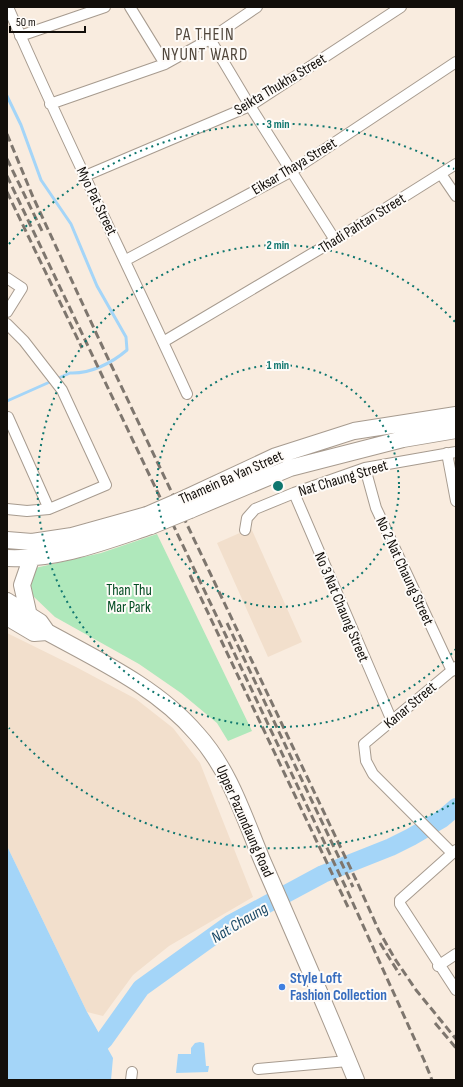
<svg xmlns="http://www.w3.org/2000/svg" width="463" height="1087" font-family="'Sofia Sans Condensed',sans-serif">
	<rect width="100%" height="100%" fill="#f9ecdf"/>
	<path fill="#f2dfcc" d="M 251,528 L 302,642 L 268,657 L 217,543 Z
		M 7,633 L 76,667 L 136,699 L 173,728 L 200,763 L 253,897 L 169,946 L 133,975 L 103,1016 L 87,1012 L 7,846 Z"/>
	<path fill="#afe8bb" d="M 157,534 L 252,731 L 228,741 L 217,723 L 181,693 L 139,664 L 55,617 L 33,596 L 29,589 L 35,568 L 101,553 Z"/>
	<path fill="#a4d5f8" d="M 7,846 L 87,1012 L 113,1058 L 111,1080 L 7,1080 Z
		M 200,1042 L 204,1043 L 206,1066 L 209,1066 L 208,1072 L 176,1073 L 178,1054 L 191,1054 L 191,1048 L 195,1043 Z"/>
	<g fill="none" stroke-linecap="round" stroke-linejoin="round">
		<path stroke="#a4d5f8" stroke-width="3" d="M 7,96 L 21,125 L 41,180 L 71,224 L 97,286 L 126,337 L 127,350 C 112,363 90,374 70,373 L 7,401"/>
		<path stroke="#a4d5f8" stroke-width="18" d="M 54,1080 L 74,1070 L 104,1040 L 141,988 L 230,924 L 323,874 L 391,847 L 411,837 L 442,819 L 456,807"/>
		<defs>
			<path id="minor" d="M 8,7 C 64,137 128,265 187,394
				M 130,7 L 165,64
				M 20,36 L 105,7
				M 210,39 L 250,106 L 335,240
				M 50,104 L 165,64 L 210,39 L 257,7
				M 441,174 L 456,196
				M 85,176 L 250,106 L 401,7
				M 126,260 L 292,171 L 456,62
				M 7,278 L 22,288 L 7,312
				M 7,324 L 24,341 L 62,390 L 106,485 L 49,509 L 27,511 L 7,509
				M 163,342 L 335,240 L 456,164
				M 8,417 L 49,509
				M 447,453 L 456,501
				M 365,468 L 376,508 L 452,671
				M 294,493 L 392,721
				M 245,530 L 247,518 L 255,509 L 294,493 L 365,468 L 456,452
				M 456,850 L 400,900 L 400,904 L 456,990
				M 452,853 L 373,774 L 366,761 L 364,744 L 456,667
				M 438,966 L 456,954
				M 258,1069 L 348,1061
				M 131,1080 L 132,1072"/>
			<path id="primary" d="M 186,498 L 276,456 L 354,431 L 456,415
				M 190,510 L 290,468 L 403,439 L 456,430
				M 7,540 L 32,542 L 72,536 L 147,515
				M 7,558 C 58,560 103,542 151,526
				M 7,601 L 40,622 L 47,632 C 100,661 158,688 197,734 C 229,769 244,817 262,860 C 294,933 326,1006 356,1080
				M 29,616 L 22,585 L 31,559
				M 7,617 L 34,633 L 47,632"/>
		</defs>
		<use href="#minor" stroke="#a79b8f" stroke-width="12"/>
		<use href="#primary" stroke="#a79b8f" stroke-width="18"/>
		<use href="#minor" stroke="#fff" stroke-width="10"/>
		<use href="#primary" stroke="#fff" stroke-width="16"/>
		<path stroke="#7e766e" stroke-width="3" stroke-dasharray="8 4" stroke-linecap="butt" d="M 7,134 L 33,197 L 104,350 L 358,884 L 379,931 L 395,959 L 416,990 L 456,1039
			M 7,159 L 43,233
			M 7,176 L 347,890 L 424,1060 L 432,1080
			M 7,192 L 82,348
			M 190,575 L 348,907
			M 227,623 L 353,887
			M 380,943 L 400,975
			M 435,1023 L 456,1048"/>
		<defs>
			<path id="primary-bridge" d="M 147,515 L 186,498
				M 151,526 L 190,510"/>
		</defs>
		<use href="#primary-bridge" stroke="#a79b8f" stroke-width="18" stroke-linecap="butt"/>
		<use href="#primary-bridge" stroke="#fff" stroke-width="16"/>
	</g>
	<g fill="none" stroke="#0f766e" stroke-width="2" stroke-dasharray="2 4">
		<circle cx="278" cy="486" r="121"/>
		<path d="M456 649A241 241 0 1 1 456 323"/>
		<path d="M454 803A362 362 0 0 1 9 728M9 244A362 362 0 0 1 454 169"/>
	</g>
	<circle fill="#3f7fe0" stroke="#fefbf8" stroke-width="1.5" cx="282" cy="987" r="4"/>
	<g text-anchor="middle" stroke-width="4" stroke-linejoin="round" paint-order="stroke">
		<g font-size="15" fill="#120e0a" stroke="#fefbf8">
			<text transform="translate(280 84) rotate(-31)" y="5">Seikta Thukha Street</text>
			<text transform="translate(294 166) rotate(-31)" y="5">Eiksar Thaya Street</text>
			<text transform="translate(97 201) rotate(64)" y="5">Myo Pat Street</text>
			<text transform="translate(362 223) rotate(-32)" y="5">Thadi Pahtan Street</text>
			<text transform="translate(231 477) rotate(-24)" y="5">Thamein Ba Yan Street</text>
			<text transform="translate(343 478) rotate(-17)" y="5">Nat Chaung Street</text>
			<text transform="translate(405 571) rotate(65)" y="5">No 2 Nat Chaung Street</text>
			<text transform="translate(342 607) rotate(67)" y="5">No 3 Nat Chaung Street</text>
			<text transform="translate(410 705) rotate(-40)" y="5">Kanar Street</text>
			<text transform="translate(245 821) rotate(66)" y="5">Upper Pazundaung Road</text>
		</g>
		<g font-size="15" fill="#034b22" stroke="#fefbf8">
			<text x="129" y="595">Than Thu<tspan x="129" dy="17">Mar Park</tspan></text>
		</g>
		<g font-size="15" font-weight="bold" fill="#366cbe" stroke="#fefbf8" text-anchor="start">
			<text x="290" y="983">Style Loft<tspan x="290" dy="17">Fashion Collection</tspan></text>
		</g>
		<g font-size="16" font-style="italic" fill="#184765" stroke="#fefbf8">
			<text transform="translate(239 922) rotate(-31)" y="6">Nat Chaung</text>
		</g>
		<g font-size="17" letter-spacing="1" fill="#50463b" stroke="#fefbf8">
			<text x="205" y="40">PA THEIN<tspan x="205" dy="20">NYUNT WARD</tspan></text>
		</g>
	</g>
	<circle cx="278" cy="486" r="6" fill="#0f766e" stroke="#fefbf8" stroke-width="2"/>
	<g font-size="12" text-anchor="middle" font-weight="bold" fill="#0f766e" stroke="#fefbf8" stroke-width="4" stroke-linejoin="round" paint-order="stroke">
		<text x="278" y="128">3 min</text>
		<text x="278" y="249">2 min</text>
		<text x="278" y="369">1 min</text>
	</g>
	<rect width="463" height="1087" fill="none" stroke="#120e0a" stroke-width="16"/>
	<path d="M10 26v6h75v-6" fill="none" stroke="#120e0a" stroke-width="2"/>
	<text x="16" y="26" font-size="12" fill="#120e0a" stroke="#fefbf8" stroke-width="3" paint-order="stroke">50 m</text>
</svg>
